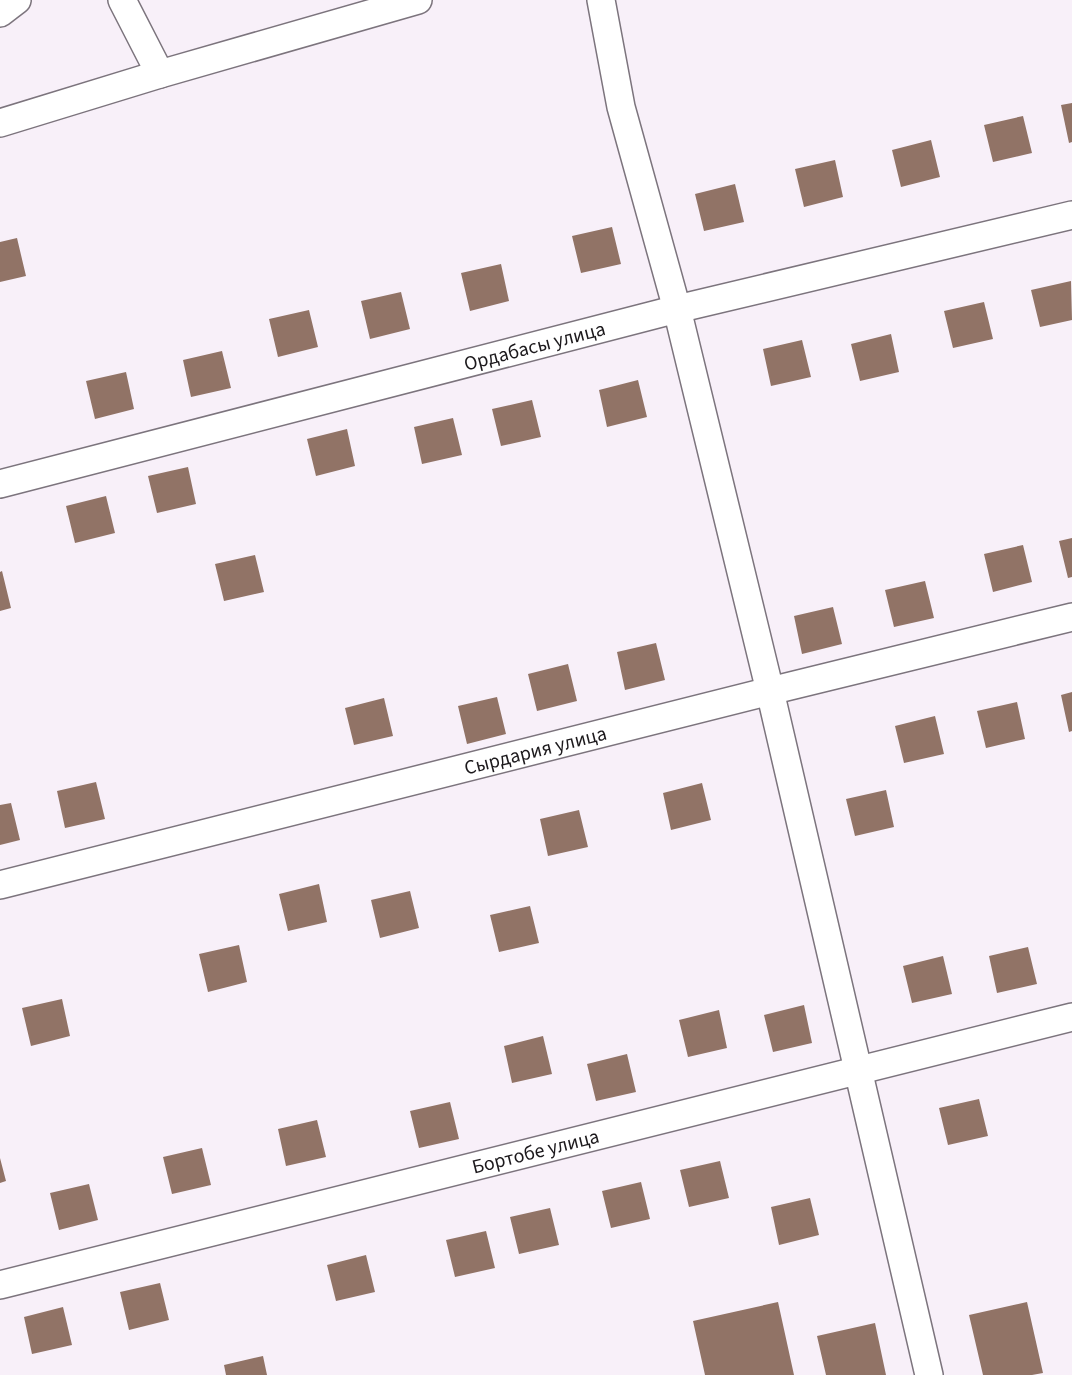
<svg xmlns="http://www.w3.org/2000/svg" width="1072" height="1375" font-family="'Source Sans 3',sans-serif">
	<rect width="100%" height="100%" fill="#f8f0f9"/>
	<path fill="#917366" d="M 1072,103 L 1072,142 L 1069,143 L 1061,105 Z
		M 1023,116 L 1032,153 L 993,162 L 984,125 Z
		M 931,140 L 940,177 L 901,187 L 892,150 Z
		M 835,160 L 843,197 L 804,207 L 795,169 Z
		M 735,184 L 744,222 L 704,231 L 695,194 Z
		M 612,227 L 621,264 L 581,273 L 572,236 Z
		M 17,238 L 26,276 L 0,282 L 0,242 Z
		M 501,264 L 509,301 L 470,311 L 461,273 Z
		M 1071,281 L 1072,320 L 1040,327 L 1031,290 Z
		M 401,292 L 410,329 L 370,339 L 361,301 Z
		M 984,302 L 993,339 L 953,348 L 944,311 Z
		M 309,310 L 318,347 L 278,357 L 269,319 Z
		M 891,334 L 899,372 L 860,381 L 851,344 Z
		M 802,340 L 811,377 L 771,386 L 763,349 Z
		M 222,351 L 231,388 L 191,397 L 183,360 Z
		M 126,372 L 134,409 L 95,419 L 86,381 Z
		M 638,380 L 647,417 L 607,427 L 599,390 Z
		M 532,400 L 541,437 L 501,446 L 492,409 Z
		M 453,418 L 462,455 L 422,464 L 414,427 Z
		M 347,429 L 355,466 L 316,476 L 307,439 Z
		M 188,467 L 196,504 L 157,513 L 148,476 Z
		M 106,496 L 115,533 L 75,543 L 66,506 Z
		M 1072,538 L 1072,577 L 1068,578 L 1059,541 Z
		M 1023,545 L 1032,582 L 993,592 L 984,554 Z
		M 255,555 L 264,592 L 224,601 L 215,564 Z
		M 2,571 L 11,608 L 0,611 L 0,572 Z
		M 925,581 L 934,618 L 894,627 L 885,590 Z
		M 833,607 L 842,644 L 802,654 L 794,616 Z
		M 656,643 L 665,680 L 625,690 L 617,652 Z
		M 568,664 L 577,701 L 537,711 L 528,674 Z
		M 1072,692 L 1072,731 L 1069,732 L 1061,695 Z
		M 497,697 L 506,734 L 467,744 L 458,706 Z
		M 384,698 L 393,736 L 354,745 L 345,708 Z
		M 1017,702 L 1025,739 L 986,748 L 977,711 Z
		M 935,716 L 944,754 L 904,763 L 895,726 Z
		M 96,782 L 105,819 L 65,828 L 57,791 Z
		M 702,783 L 711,820 L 671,830 L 663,793 Z
		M 886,790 L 894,827 L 855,836 L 846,799 Z
		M 11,803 L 20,840 L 0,845 L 0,805 Z
		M 579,810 L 588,847 L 548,856 L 540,819 Z
		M 319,884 L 327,922 L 288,931 L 279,894 Z
		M 410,891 L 419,928 L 380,938 L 371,900 Z
		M 530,906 L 539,943 L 499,952 L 490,915 Z
		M 239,945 L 247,982 L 208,992 L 199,954 Z
		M 1028,947 L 1037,984 L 997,993 L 989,956 Z
		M 943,956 L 952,994 L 912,1003 L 903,966 Z
		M 62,999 L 70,1036 L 31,1046 L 22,1008 Z
		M 804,1005 L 812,1043 L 773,1052 L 764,1015 Z
		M 719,1010 L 727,1048 L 688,1057 L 679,1020 Z
		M 543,1036 L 552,1074 L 512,1083 L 504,1046 Z
		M 627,1054 L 636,1092 L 596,1101 L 587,1064 Z
		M 979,1099 L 988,1136 L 948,1145 L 939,1108 Z
		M 450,1102 L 459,1139 L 419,1148 L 410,1111 Z
		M 317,1120 L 326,1157 L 286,1166 L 278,1129 Z
		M 202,1148 L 211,1185 L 172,1194 L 163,1157 Z
		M 0,1158 L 6,1181 L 0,1183 Z
		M 720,1161 L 729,1198 L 689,1207 L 680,1170 Z
		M 641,1182 L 650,1219 L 611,1228 L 602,1191 Z
		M 89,1184 L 98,1220 L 59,1230 L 50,1193 Z
		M 810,1198 L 819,1235 L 779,1245 L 771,1207 Z
		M 550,1208 L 559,1245 L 519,1254 L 510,1217 Z
		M 486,1231 L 495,1268 L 455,1277 L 446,1240 Z
		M 366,1255 L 375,1292 L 336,1301 L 327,1265 Z
		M 160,1283 L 169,1320 L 129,1330 L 120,1292 Z
		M 778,1302 L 794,1375 L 705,1375 L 693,1321 Z
		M 1027,1302 L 1043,1373 L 1032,1375 L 983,1375 L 969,1315 Z
		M 63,1307 L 72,1345 L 32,1354 L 24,1317 Z
		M 875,1323 L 886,1375 L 826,1375 L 817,1336 Z
		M 263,1356 L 267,1375 L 226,1375 L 224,1365 Z"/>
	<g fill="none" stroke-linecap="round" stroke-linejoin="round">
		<defs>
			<g id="minor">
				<path d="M 122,0 L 160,74"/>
				<path d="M 601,0 L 621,107 L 677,309 L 770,691 L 929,1375"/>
				<path d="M 0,13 L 17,0"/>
				<path d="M 0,123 L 160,74 L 418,0"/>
				<path id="s1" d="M 0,484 L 677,309 L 1072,215"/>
				<path id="s2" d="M 0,885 L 770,691 L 1072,617"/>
				<path id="s3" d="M 0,1285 L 1072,1017"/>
			</g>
		</defs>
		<use href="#minor" stroke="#7c747d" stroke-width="30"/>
		<use href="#minor" stroke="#fff" stroke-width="27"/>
	</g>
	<g text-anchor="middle" stroke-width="4.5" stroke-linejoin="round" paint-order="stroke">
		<g font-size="20" fill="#1c191c" stroke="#fff">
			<text dy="7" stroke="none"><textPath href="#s1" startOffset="552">Ордабасы улица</textPath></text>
			<text dy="7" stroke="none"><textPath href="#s2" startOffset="552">Сырдария улица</textPath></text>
			<text dy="7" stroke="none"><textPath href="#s3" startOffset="552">Бортобе улица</textPath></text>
		</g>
	</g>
</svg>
